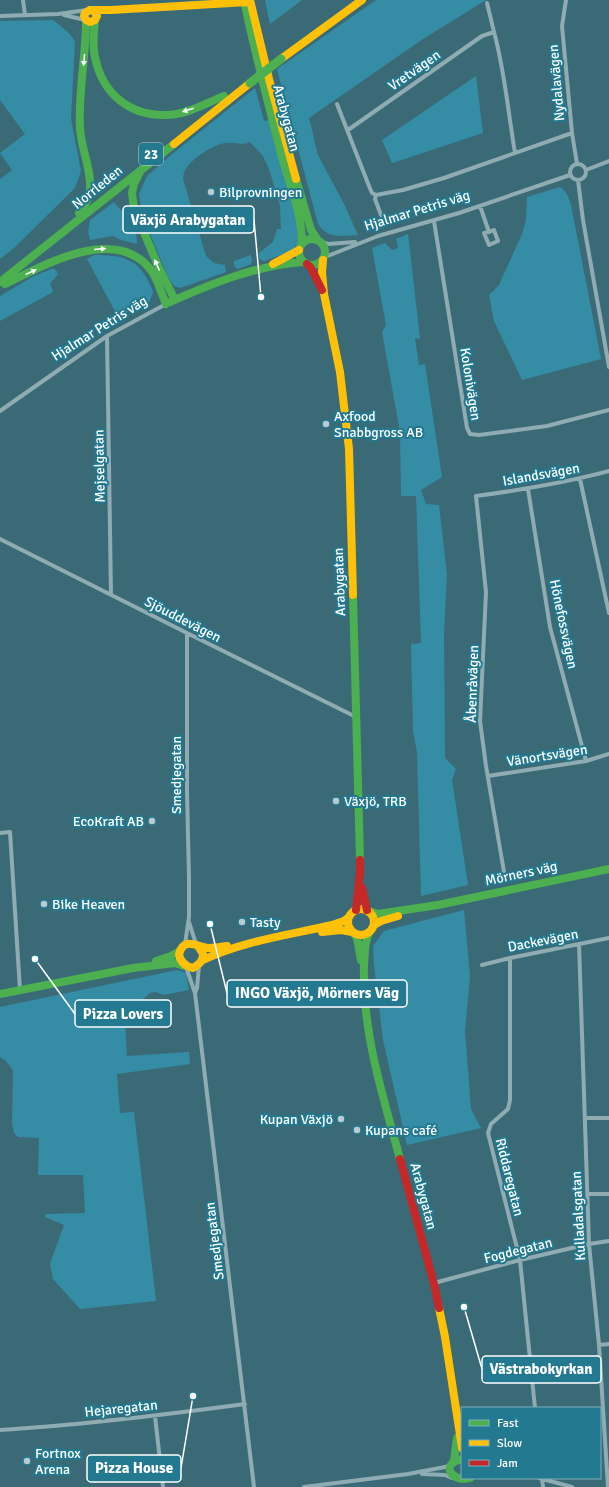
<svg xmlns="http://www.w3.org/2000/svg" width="609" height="1487" font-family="Signika,sans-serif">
	<rect width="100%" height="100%" fill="#3b6a77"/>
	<path fill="#348da5" d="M 265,0 L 302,0 L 270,24 Z
		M 376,0 L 486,0 L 423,39 L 309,118 L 318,155 L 344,204 L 358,235 C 343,236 327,239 318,224 L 277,69 Z
		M 53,20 L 69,33 L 75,41 L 71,119 L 81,171 L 75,188 L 14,248 L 0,259 L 0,179 L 12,170 L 0,153 L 25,134 L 0,100 L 0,21 Z
		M 476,76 L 483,133 L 392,163 L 382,140 Z
		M 255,88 L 264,121 L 269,120 L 294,208 L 300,240 L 292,251 L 264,261 L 259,259 L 259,253 L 273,242 L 277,229 L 281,229 L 280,206 L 269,169 L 263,156 L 250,142 C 241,146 235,142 226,143 C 215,143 190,160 185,170 C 183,173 184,176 183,179 L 206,256 L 214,263 L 225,265 L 226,272 L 180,288 L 174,286 L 168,277 L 142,215 L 139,194 L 147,176 L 171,155 Z
		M 560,187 C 567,191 569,199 571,205 L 601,359 L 522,380 L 494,321 L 489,295 L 499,285 L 522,234 L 526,219 L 527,197 Z
		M 114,202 C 124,214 138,228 137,244 L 121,240 L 113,236 L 90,240 L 88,232 L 90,220 Z
		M 408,234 L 420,338 L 415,339 L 419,365 L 425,364 L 442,477 L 421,490 L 426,504 L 439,505 L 447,575 L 444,633 L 445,758 L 456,769 L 452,780 L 468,885 L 421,896 L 417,752 L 413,732 L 411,644 L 421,643 L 416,496 L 401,496 L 400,432 L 382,332 L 386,325 L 372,248 L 385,243 L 392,250 L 398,248 L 396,239 Z
		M 94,255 C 127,255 140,260 153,291 L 150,301 L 118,317 L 87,259 Z
		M 251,255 L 252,262 L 249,265 L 237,269 L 234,265 L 234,261 Z
		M 54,268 L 58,274 L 50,284 L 53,292 L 0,321 L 0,296 L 34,276 Z
		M 464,910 L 470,976 L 465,1032 L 471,1109 L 481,1128 L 407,1145 L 383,1040 L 374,965 L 373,946 L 384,931 Z
		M 177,970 L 186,973 L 189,990 L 164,995 L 155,992 L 150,993 L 142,1000 L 124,1005 L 127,1056 L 189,1052 L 190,1064 L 117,1074 L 120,1113 L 134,1112 L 156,1301 L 80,1309 L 53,1279 L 50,1264 L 64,1225 L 45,1217 L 46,1214 L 85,1213 L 83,1175 L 38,1175 L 39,1138 L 18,1137 L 14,1133 L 12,1123 L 13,1070 L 6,1061 L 0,1057 L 0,1007 Z"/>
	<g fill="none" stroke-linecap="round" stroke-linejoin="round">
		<path stroke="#90acb3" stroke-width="4" d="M 23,0 L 25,15
			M 566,0 L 562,26 L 572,133 L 577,164
			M 487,3 L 494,32
			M 64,15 L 85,20
			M 0,16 L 58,14 L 87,10
			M 337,104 L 369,186 L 372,193 L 376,195 L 403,190 L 444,178 L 572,133
			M 348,130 L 482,36 L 494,32 C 505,72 508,112 515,153
			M570 172a8 8 0 1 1 16 0a8 8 0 1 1-16 0Z
			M 586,170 L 609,161
			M 578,180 L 583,220 L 609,367
			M 376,195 L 375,199 L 381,215
			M 480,206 L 489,232 L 484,233 L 489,245 L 498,241 L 494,230 L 489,232
			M 434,221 L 467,428 L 470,434 L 479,435 L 547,426 L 609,410
			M 321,242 L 328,244 L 355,242
			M 325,257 L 378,236 L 459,213 L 570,175
			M 107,336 L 111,595
			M 0,411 L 107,336 L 166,304
			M 580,479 L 609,613
			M 528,489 L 550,627 L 586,761
			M 0,539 L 187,633 L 356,717
			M 488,776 L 586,761 L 609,754
			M 0,833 L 10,832 L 20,990
			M 504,872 L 486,766 L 480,721 L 486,592 L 476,496 C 521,490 565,483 609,471
			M 189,922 L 196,944
			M 185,944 L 189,917 L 189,878 L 187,792 L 187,633
			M 579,944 L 589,1244 L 599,1345 L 608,1487
			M 510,958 L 510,1100 L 508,1109 L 491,1124 L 488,1133 L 520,1260 L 535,1408
			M 482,965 L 510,958 L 609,938
			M 186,967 L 195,993 L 254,1487
			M 195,993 L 197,988 L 199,966
			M 585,1118 L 609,1118
			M 587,1194 L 609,1194
			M 434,1283 L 520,1260 L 589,1244 L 609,1241
			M 599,1345 L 609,1344
			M 155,1416 L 163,1487
			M 0,1430 C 82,1425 163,1415 245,1404
			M 422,1474 L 445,1475 L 452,1478
			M 539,1478 L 572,1487
			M 542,1478 L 543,1487
			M 304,1487 L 408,1474 L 445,1467 L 450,1465"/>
		<path stroke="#4caf50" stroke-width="8" d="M 244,0 C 255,54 269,107 283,161 C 291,188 302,215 302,244
			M 95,20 C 94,32 92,45 95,57 C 102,93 129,116 166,115 C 186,115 206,103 224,96
			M 140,172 L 134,184 L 132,193 L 134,209 L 159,268 L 175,300
			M 296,179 L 311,230 L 317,239
			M 79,213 C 84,206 89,200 90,191 C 92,170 81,149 80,128 C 78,92 86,57 86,21
			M299 252a13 13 0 1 1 26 0a13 13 0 1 1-26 0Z
			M 0,282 L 174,144
			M 5,284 C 44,265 116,224 151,270 C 158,280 161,293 166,304
			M 170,302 C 213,283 257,265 304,262
			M 353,595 L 360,860
			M 369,911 L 378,914 L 438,905 L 609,869
			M 369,933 C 364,943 365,954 364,966 C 362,1032 383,1096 400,1159
			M 354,934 L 357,938 L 361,960
			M 156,961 L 171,956 L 180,951
			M 0,994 L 133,968 L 175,963 L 184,966
			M 462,1459 C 439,1464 452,1483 470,1478
			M 454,1461 L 457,1438"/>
		<path stroke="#ffc107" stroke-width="8" d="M 250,0 L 269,79 L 296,179
			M 90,10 L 94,11 L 97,16 L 95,20 L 90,22 L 86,20 L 84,16 L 85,13 L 90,10 L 111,10 L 248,2
			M 281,59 L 362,0
			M 174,144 L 250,83
			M 323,260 L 322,272 L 324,294 L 340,372 L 349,449 L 353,595
			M 273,264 L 299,250
			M348 922a13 13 0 1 1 26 0a13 13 0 1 1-26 0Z
			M 374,925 L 381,921 L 398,916
			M 322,932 L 341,930 L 352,932
			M 198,946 L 203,954 C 203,962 199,964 193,968 C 185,966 180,962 179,954 C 184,936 197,947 208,948 C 214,948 221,947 227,946
			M 203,960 C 243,941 289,935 332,925 L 344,921 L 348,918
			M 439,1308 L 445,1337 L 462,1448"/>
		<path stroke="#c62828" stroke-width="8" d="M 307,264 L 311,268 L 322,290
			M 362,888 L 367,910
			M 356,910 L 360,872 L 360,860
			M 400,1159 L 434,1284 L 439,1308"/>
		<path stroke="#4caf50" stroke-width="9" d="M 250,83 L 281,59"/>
	</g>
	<defs><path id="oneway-solid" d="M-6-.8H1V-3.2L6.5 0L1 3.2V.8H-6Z"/></defs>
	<g fill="#f6fbf6">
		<use href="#oneway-solid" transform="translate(84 60) rotate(95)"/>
		<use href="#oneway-solid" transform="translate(188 110) rotate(162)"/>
		<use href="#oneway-solid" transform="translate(100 249) rotate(-5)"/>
		<use href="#oneway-solid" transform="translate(157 265) rotate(-114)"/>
		<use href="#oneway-solid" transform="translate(31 272) rotate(-24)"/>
	</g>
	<g fill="#bacbcf" stroke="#227990" stroke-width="1.5">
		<circle cx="211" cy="192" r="4"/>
		<circle cx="326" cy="424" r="4"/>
		<circle cx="336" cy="801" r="4"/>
		<circle cx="152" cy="821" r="4"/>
		<circle cx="44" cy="904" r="4"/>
		<circle cx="242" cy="922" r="4"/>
		<circle cx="341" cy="1119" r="4"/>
		<circle cx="357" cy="1130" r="4"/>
		<circle cx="27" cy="1461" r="4"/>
	</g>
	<g text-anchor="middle" stroke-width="4" stroke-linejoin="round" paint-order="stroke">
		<rect fill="#227990" stroke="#bdd7de" stroke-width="1" x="139" y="143" width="24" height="22" rx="3"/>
		<g font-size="13" font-weight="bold" fill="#fff">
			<text x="151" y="159">23</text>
		</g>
		<g font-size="14" fill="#fff" stroke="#227990">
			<text transform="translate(414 70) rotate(-35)" y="5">Vretvägen</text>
			<text transform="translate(556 83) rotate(-95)" y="5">Nydalavägen</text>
			<text transform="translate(287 118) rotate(75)" y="5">Arabygatan</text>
			<text transform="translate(97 187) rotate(-39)" y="5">Norrleden</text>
			<text transform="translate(417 210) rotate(-17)" y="5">Hjalmar Petris väg</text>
			<text transform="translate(99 328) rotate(-32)" y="5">Hjalmar Petris väg</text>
			<text transform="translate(471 384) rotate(81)" y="5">Kolonivägen</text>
			<text transform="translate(99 466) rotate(-91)" y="5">Mejselgatan</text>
			<text transform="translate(541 474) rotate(-10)" y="5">Islandsvägen</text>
			<text transform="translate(339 582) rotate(-92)" y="5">Arabygatan</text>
			<text transform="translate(183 619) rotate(27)" y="5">Sjöuddevägen</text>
			<text transform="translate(564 624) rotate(78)" y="5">Hönefossvägen</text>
			<text transform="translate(472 684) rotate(-88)" y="5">Åbenråvägen</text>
			<text transform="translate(547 755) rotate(-9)" y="5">Vänortsvägen</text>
			<text transform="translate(176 775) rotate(-90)" y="5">Smedjegatan</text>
			<text transform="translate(521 873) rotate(-12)" y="5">Mörners väg</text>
			<text transform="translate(543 940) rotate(-11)" y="5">Dackevägen</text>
			<text transform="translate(510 1177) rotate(76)" y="5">Riddaregatan</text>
			<text transform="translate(424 1196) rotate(75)" y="5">Arabygatan</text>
			<text transform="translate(578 1216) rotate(-93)" y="5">Kulladalsgatan</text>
			<text transform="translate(214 1241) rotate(-97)" y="5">Smedjegatan</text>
			<text transform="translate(518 1250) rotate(-14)" y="5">Fogdegatan</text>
			<text transform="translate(121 1408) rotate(-6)" y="5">Hejaregatan</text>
		</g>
		<g font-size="14" fill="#fff" stroke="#227990" text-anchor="start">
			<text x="219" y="197">Bilprovningen</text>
			<text x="334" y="421">Axfood<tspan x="334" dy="16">Snabbgross AB</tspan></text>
			<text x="344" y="806">Växjö, TRB</text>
			<text x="144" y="826" text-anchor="end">EcoKraft AB</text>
			<text x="52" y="909">Bike Heaven</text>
			<text x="250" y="927">Tasty</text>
			<text x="333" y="1124" text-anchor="end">Kupan Växjö</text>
			<text x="365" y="1135">Kupans café</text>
			<text x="35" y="1458">Fortnox<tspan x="35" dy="16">Arena</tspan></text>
		</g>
	</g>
	<path fill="none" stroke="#fff" stroke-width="1.5" d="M261 297L254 220M210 924L227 993M35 959L75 1014M464 1307L482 1369M193 1396L181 1468"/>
	<g fill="#fff" stroke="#227990" stroke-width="1.5">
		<circle cx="261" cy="297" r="4"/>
		<circle cx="210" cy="924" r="4"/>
		<circle cx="35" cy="959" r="4"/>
		<circle cx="464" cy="1307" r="4"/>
		<circle cx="193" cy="1396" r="4"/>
	</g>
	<g fill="#227990" stroke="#fff" stroke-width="1.5">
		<rect x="123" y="206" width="131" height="27" rx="4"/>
		<rect x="227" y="980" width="180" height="27" rx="4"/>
		<rect x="75" y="1000" width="96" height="27" rx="4"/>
		<rect x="482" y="1356" width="119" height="27" rx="4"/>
		<rect x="87" y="1455" width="94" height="27" rx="4"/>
	</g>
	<g font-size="15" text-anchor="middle" font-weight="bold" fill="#fff">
		<text x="188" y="225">Växjö Arabygatan</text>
		<text x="317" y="998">INGO Växjö, Mörners Väg</text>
		<text x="123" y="1019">Pizza Lovers</text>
		<text x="541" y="1374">Västrabokyrkan</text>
		<text x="134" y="1473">Pizza House</text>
	</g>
	<rect x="461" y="1407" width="140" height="72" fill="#227990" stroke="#7aafbc"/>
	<rect x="469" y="1420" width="20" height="6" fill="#4caf50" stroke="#7aafbc"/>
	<text x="497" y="1427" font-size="12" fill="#ffffff">Fast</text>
	<rect x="469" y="1440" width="20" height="6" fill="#ffc107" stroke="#7aafbc"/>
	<text x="497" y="1447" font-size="12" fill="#ffffff">Slow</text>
	<rect x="469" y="1460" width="20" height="6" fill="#c62828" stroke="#7aafbc"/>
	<text x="497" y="1467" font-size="12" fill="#ffffff">Jam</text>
</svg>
